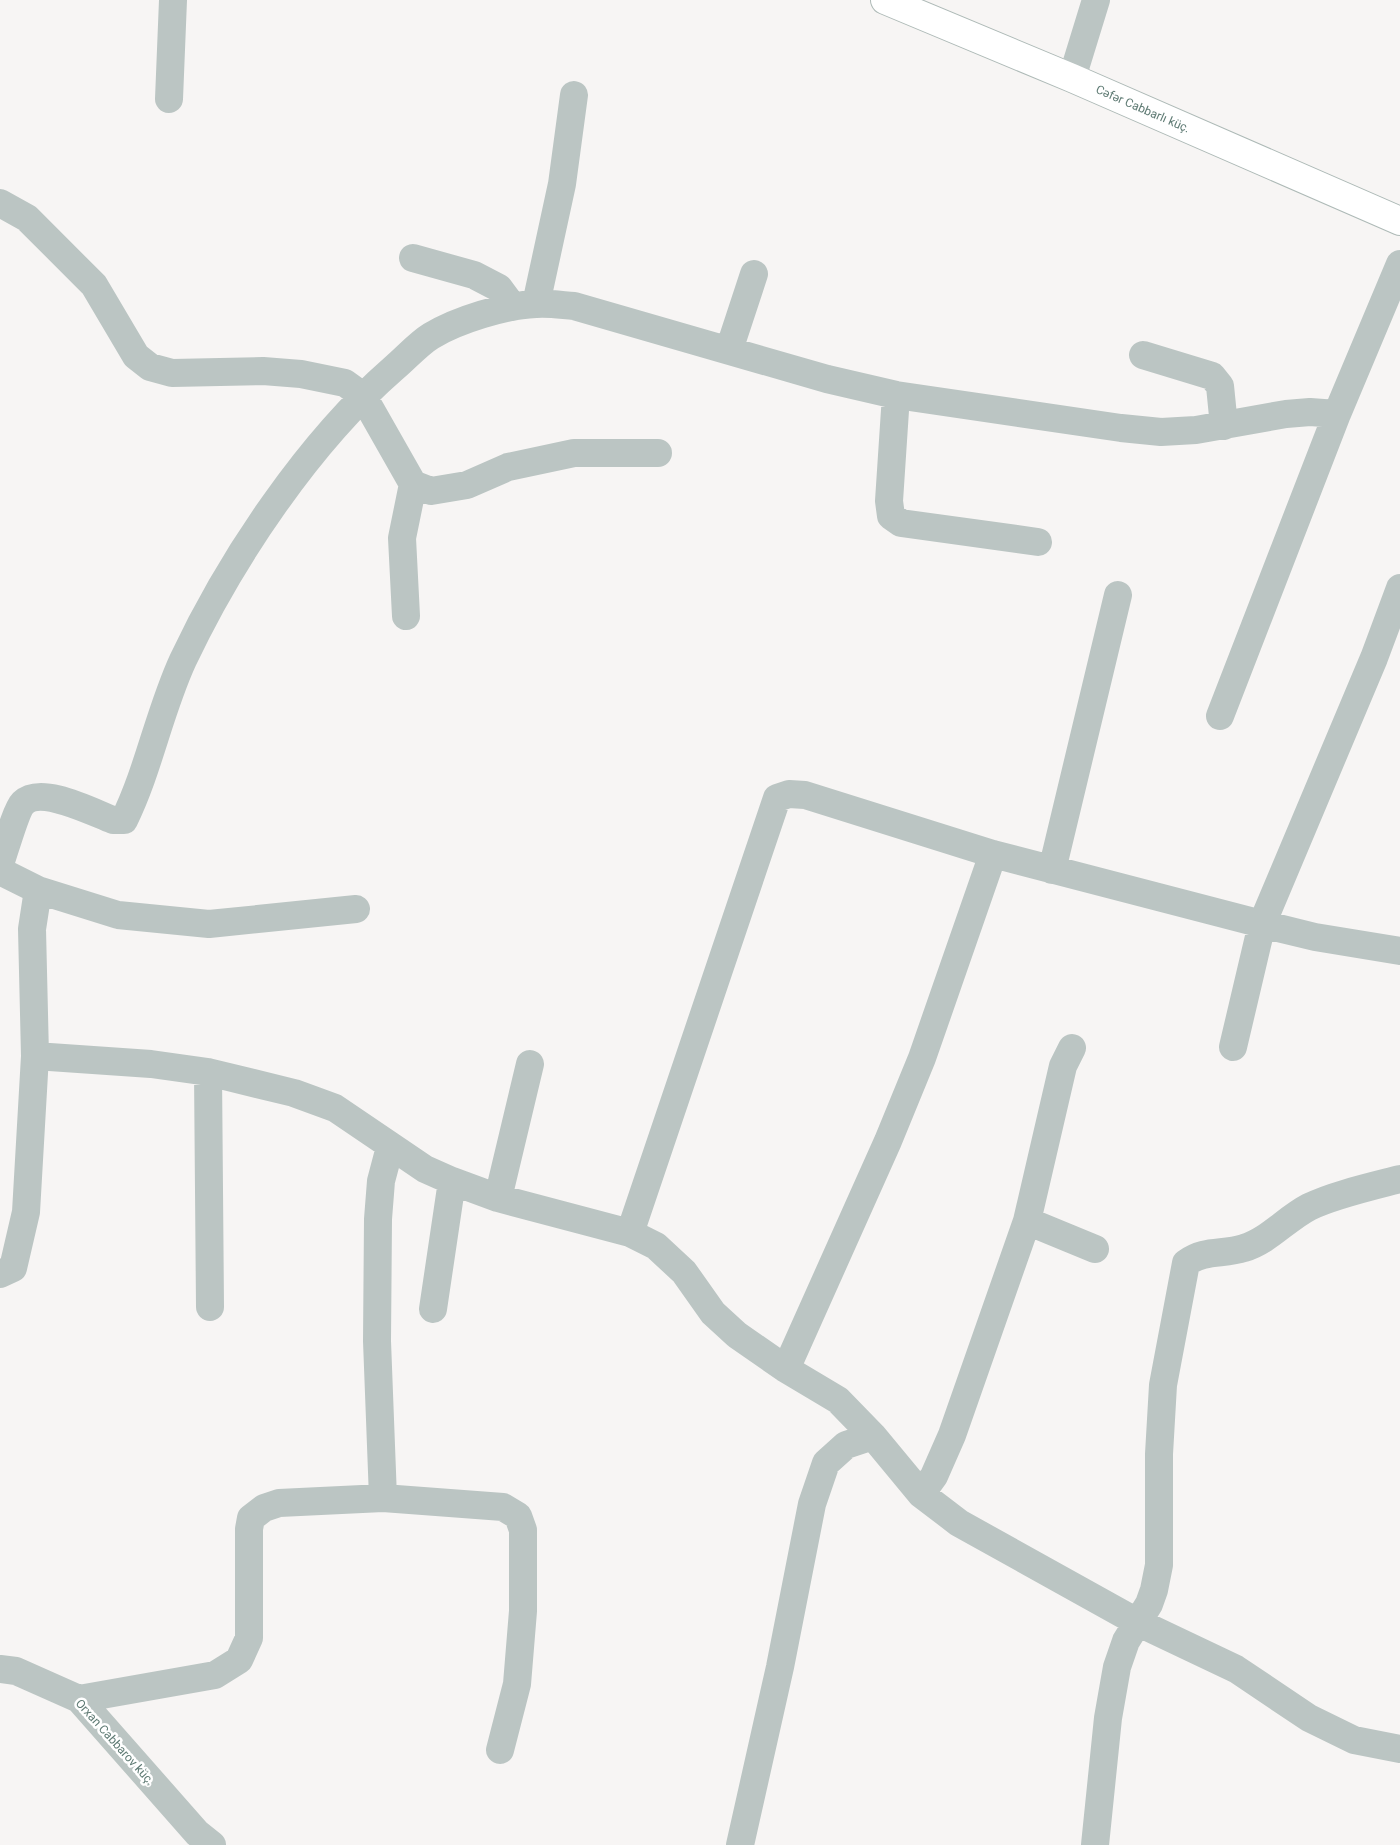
<svg xmlns="http://www.w3.org/2000/svg" width="1400" height="1845" font-family="Roboto,sans-serif">
	<rect width="100%" height="100%" fill="#f7f5f4"/>
	<g fill="none" stroke-linecap="round" stroke-linejoin="round">
		<defs>
			<g id="secondary">
				<path id="s1" d="M 885,0 L 1072,78 L 1400,221"/>
			</g>
		</defs>
		<use href="#secondary" stroke="#aebab7" stroke-width="30"/>
		<path stroke="#bbc5c3" stroke-width="28" d="M 1072,78 L 1096,0
			M 169,99 L 173,0
			M 0,203 L 27,218 L 94,285 L 136,356 L 150,367 L 172,373 L 263,371 L 301,374 L 345,383 L 363,396 L 413,484 L 431,491 L 467,485 L 508,467 L 574,453 L 658,453
			M 413,258 L 474,275 L 499,288 L 513,307
			M 536,304 L 562,184 L 574,95
			M 729,350 L 754,274
			M 1143,355 L 1212,376 L 1220,386 L 1224,426
			M 896,395 L 889,501 L 891,516 L 901,523 L 1038,542
			M 406,616 L 402,538 L 413,484
			M 1220,716 L 1337,414 L 1400,264
			M 0,864 C 4,853 16,810 23,803 C 41,785 92,812 113,820 L 124,820 C 149,769 159,712 183,660 C 231,558 309,442 394,368 C 406,358 418,344 431,336 C 457,320 506,305 536,304 C 548,303 561,305 574,306 L 827,379 L 896,395 L 1121,428 L 1161,432 L 1196,430 L 1286,414 L 1310,412 L 1337,414
			M 1052,870 L 1118,595
			M 0,871 L 38,890 L 118,915 L 209,924 L 356,909
			M 1233,1047 L 1262,924 L 1374,658 L 1400,588
			M 35,1056 L 151,1064 L 208,1072 L 294,1093 L 335,1108 L 425,1169 L 452,1181 L 498,1198 L 630,1233 L 656,1246 L 684,1272 L 713,1313 L 737,1335 L 786,1369 L 838,1400 L 873,1436 L 921,1494 L 959,1523 L 1137,1622 L 1236,1669 L 1309,1718 L 1354,1740 L 1400,1749
			M 208,1072 L 210,1307
			M 498,1198 L 530,1064
			M 1027,1221 L 1095,1249
			M 630,1233 L 777,798 L 789,794 L 805,795 L 993,854 L 1262,924 L 1315,937 L 1400,951
			M 0,1274 L 13,1268 L 26,1212 L 35,1056 L 32,929 L 38,890
			M 433,1309 L 452,1181
			M 786,1369 L 888,1141 L 922,1058 L 993,854
			M 921,1494 L 934,1476 L 952,1435 L 1027,1221 L 1063,1066 L 1072,1048
			M 383,1498 L 377,1341 L 378,1219 L 381,1181 L 390,1147
			M 0,1669 L 16,1671 L 79,1699 L 197,1833 L 212,1845
			M 79,1699 L 215,1675 L 239,1660 L 249,1638 L 249,1529 L 251,1518 L 264,1508 L 279,1503 L 383,1498 L 503,1507 L 518,1516 L 523,1530 L 523,1611 L 517,1684 L 500,1750
			M 740,1845 L 780,1667 L 812,1504 L 826,1463 L 846,1445 L 873,1436
			M 1095,1845 L 1108,1718 L 1117,1667 L 1126,1641 L 1149,1604 L 1154,1590 L 1159,1565 L 1159,1454 L 1163,1385 L 1186,1263 C 1205,1249 1223,1255 1244,1248 C 1268,1241 1286,1219 1309,1207 C 1333,1195 1373,1186 1400,1179"/>
		<use href="#secondary" stroke="#fff" stroke-width="28"/>
	</g>
	<g text-anchor="middle" stroke-width="5" stroke-linejoin="round" paint-order="stroke">
		<g font-size="12" fill="#5e7a73" stroke="#fff">
			<text dy="4" stroke="none"><textPath href="#s1" startOffset="280">Cəfər Cabbarlı küç.</textPath></text>
			<text transform="translate(115 1742) rotate(48)" y="4">Orxan Cabbarov küç.</text>
		</g>
	</g>
</svg>
